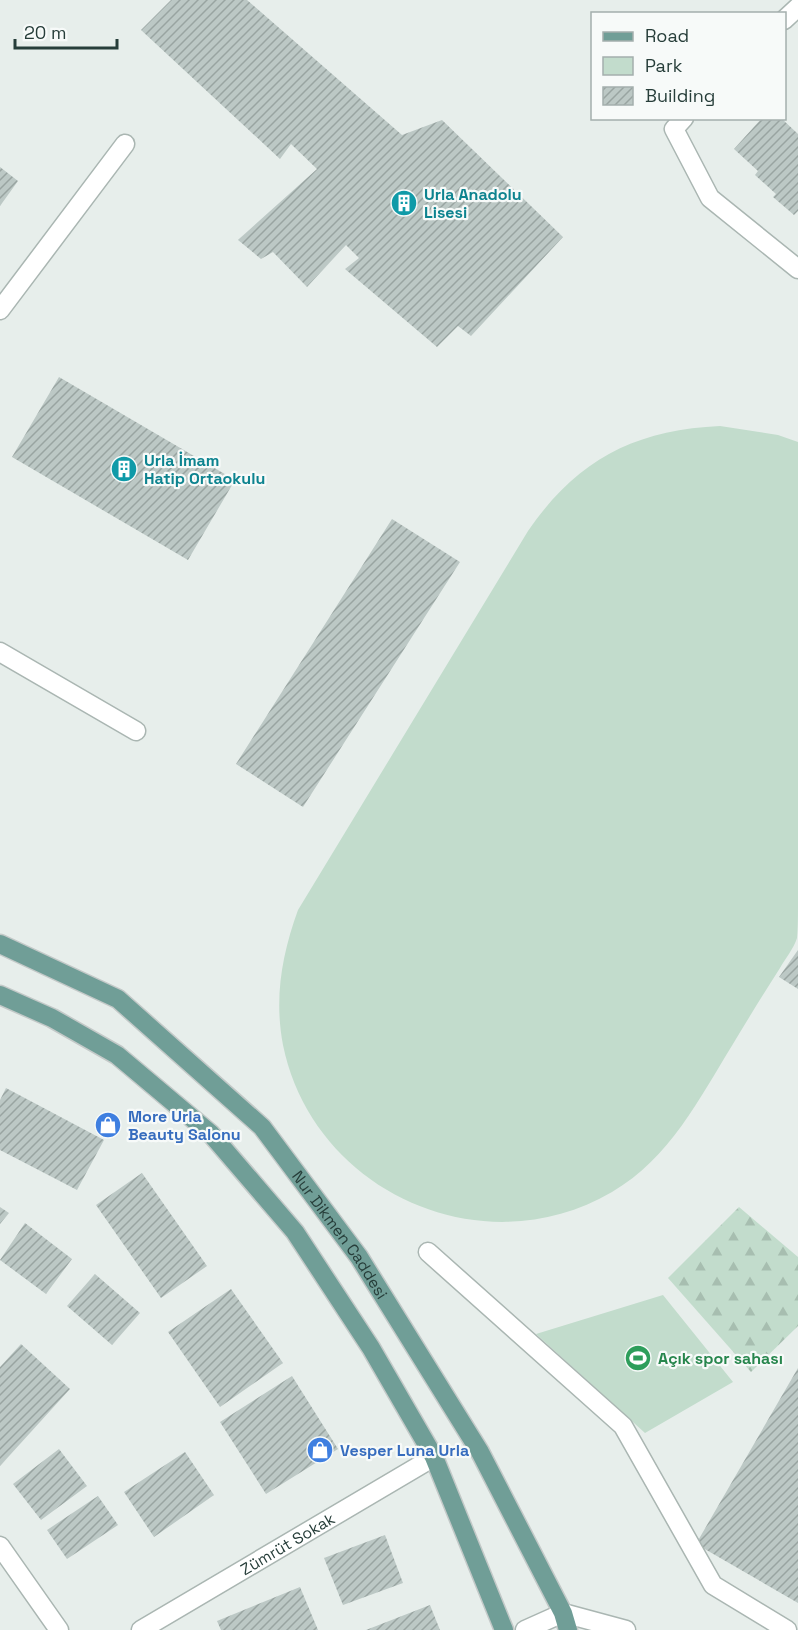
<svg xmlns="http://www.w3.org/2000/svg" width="798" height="1630" font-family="'Space Grotesk',sans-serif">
	<defs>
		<pattern id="forest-firs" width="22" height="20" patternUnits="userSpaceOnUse" patternTransform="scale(1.5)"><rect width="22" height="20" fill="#c2dccc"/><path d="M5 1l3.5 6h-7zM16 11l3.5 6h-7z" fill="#a7beb0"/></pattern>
		<pattern id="building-hatch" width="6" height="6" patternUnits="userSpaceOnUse" patternTransform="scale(1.5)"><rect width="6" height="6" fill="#bcc8c5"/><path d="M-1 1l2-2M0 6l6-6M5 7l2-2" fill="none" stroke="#99a4a1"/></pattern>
	</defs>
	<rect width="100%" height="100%" fill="#e7eeeb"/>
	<path fill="#c2dccc" d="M 720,426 L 778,435 L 798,442 C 798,566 798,691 798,815 C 798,844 798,874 798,904 C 798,914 798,929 797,938 C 794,948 785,959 780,968 C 764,993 748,1019 733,1044 C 699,1099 670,1158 612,1192 C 483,1268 313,1192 283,1045 C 274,998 282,954 298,910 L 528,531 C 577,460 634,430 720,426 Z
		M 663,1295 L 733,1382 L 645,1433 L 536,1334 Z"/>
	<path fill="url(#forest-firs)" d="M 739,1207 L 798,1257 L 798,1326 L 751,1372 L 668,1278 Z"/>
	<path fill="url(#building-hatch)" d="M 171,0 L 247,0 L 402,135 L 442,120 L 563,237 L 471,336 L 458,326 L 437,347 L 345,269 L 359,258 L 346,245 L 307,287 L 273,252 L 261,259 L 238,240 L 317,169 L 291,144 L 280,159 L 141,30 Z
		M 762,118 L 781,118 L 798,134 L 798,211 L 794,215 L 773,197 L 776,194 L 755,175 L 758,171 L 734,149 Z
		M 0,167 L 18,181 L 0,206 Z
		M 59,377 L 235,480 L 188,560 L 12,457 Z
		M 392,519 L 460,562 L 303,807 L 236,764 Z
		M 798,950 L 798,989 L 779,977 Z
		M 6,1088 L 104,1140 L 77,1190 L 0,1150 L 0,1100 Z
		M 142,1173 L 207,1266 L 161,1298 L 96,1205 Z
		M 0,1207 L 9,1213 L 0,1224 Z
		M 25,1223 L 72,1259 L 46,1294 L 0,1260 Z
		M 95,1274 L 140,1313 L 112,1345 L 67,1306 Z
		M 231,1289 L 283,1363 L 220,1407 L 168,1332 Z
		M 21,1344 L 70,1389 L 0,1466 L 0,1367 Z
		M 798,1368 L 798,1603 L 696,1544 Z
		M 292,1376 L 338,1449 L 266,1494 L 220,1422 Z
		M 59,1449 L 87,1486 L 41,1520 L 13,1484 Z
		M 185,1452 L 214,1495 L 154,1537 L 124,1492 Z
		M 98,1496 L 118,1525 L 67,1559 L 47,1530 Z
		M 385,1535 L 403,1583 L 343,1605 L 324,1558 Z
		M 300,1587 L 318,1630 L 221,1630 L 217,1621 Z
		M 430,1605 L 440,1630 L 366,1630 Z"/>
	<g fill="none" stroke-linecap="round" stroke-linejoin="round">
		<defs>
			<g id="minor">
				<path d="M 784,20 L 798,7"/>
				<path d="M 684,118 L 674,129 L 710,198 L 798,269"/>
				<path d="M 0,310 L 125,144"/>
				<path d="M 0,652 L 136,731"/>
				<path d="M 428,1252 L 623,1426 L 713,1585 L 787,1630"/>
				<path d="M 0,1546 L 59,1630"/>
				<path id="s1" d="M 141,1630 L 434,1457"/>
				<path d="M 525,1630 L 563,1613 L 626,1630"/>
			</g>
			<g id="major">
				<path id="s2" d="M 0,944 L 118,999 L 262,1127 L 359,1257 L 480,1452 L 563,1613 L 568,1630"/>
				<path d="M 0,995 L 52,1018 L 117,1055 L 211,1134 L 295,1232 L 371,1348 L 434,1457 L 504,1630"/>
			</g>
		</defs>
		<use href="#minor" stroke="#aab6b2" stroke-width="21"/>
		<use href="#major" stroke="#c3c9c8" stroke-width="21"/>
		<use href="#minor" stroke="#fff" stroke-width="18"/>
		<use href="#major" stroke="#709e97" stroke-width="18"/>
	</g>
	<defs>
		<symbol id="building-disc" viewBox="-11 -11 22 22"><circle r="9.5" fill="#0f9aa8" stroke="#f7faf9"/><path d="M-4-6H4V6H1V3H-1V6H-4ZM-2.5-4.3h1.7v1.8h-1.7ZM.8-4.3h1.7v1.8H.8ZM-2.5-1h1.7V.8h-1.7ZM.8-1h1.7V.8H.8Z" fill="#fff"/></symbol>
		<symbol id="shop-disc" viewBox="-11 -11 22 22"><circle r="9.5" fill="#3f7fe0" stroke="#f7faf9"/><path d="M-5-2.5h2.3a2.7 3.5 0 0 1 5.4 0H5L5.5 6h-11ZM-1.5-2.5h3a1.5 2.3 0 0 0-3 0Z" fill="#fff"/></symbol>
		<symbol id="stadium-disc" viewBox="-11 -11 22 22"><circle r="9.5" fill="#2e9e5b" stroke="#f7faf9"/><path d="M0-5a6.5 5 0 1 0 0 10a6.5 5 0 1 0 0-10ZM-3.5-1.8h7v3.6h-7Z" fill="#fff"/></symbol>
	</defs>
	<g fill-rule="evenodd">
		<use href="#building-disc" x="389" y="188" width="30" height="30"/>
		<use href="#building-disc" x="109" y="454" width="30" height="30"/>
		<use href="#shop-disc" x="93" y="1110" width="30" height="30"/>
		<use href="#stadium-disc" x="623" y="1343" width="30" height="30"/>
		<use href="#shop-disc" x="305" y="1435" width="30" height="30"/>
	</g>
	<g text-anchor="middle" stroke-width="4.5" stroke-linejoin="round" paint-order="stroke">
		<g font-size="16" font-weight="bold" fill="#0d838f" stroke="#f7faf9" text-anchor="start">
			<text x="424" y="200">Urla Anadolu<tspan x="424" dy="18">Lisesi</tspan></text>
			<text x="144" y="466">Urla İmam<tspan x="144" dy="18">Hatip Ortaokulu</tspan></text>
		</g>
		<g font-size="16" font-weight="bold" fill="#366cbe" stroke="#f7faf9" text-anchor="start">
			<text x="128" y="1122">More Urla<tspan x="128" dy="18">Beauty Salonu</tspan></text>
			<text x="340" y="1456">Vesper Luna Urla</text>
		</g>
		<g font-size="16" fill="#273e3a" stroke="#f7faf9">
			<text dy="6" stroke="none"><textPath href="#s2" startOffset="456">Nur Dikmen Caddesi</textPath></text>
			<text dy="6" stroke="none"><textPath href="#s1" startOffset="170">Zümrüt Sokak</textPath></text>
		</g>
		<g font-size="16" font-weight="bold" fill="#27864d" stroke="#f7faf9" text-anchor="start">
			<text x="658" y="1364">Açık spor sahası</text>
		</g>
	</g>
	<rect x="591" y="12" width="195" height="108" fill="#f7faf9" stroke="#a4afad" stroke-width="1.5"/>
	<rect x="603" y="32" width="30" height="9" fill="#709e97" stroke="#a4afad" stroke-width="1.5"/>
	<text x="645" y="42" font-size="18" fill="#273e3a">Road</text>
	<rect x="603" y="57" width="30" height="18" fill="#c2dccc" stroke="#a4afad" stroke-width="1.5"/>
	<text x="645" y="72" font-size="18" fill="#273e3a">Park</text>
	<rect x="603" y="87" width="30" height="18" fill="url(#building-hatch)" stroke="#a4afad" stroke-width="1.5"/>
	<text x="645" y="102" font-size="18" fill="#273e3a">Building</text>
	<path d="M15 39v9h102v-9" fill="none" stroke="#273e3a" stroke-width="3"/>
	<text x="24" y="39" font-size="18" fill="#273e3a" stroke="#f7faf9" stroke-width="4.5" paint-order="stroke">20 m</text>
</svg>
